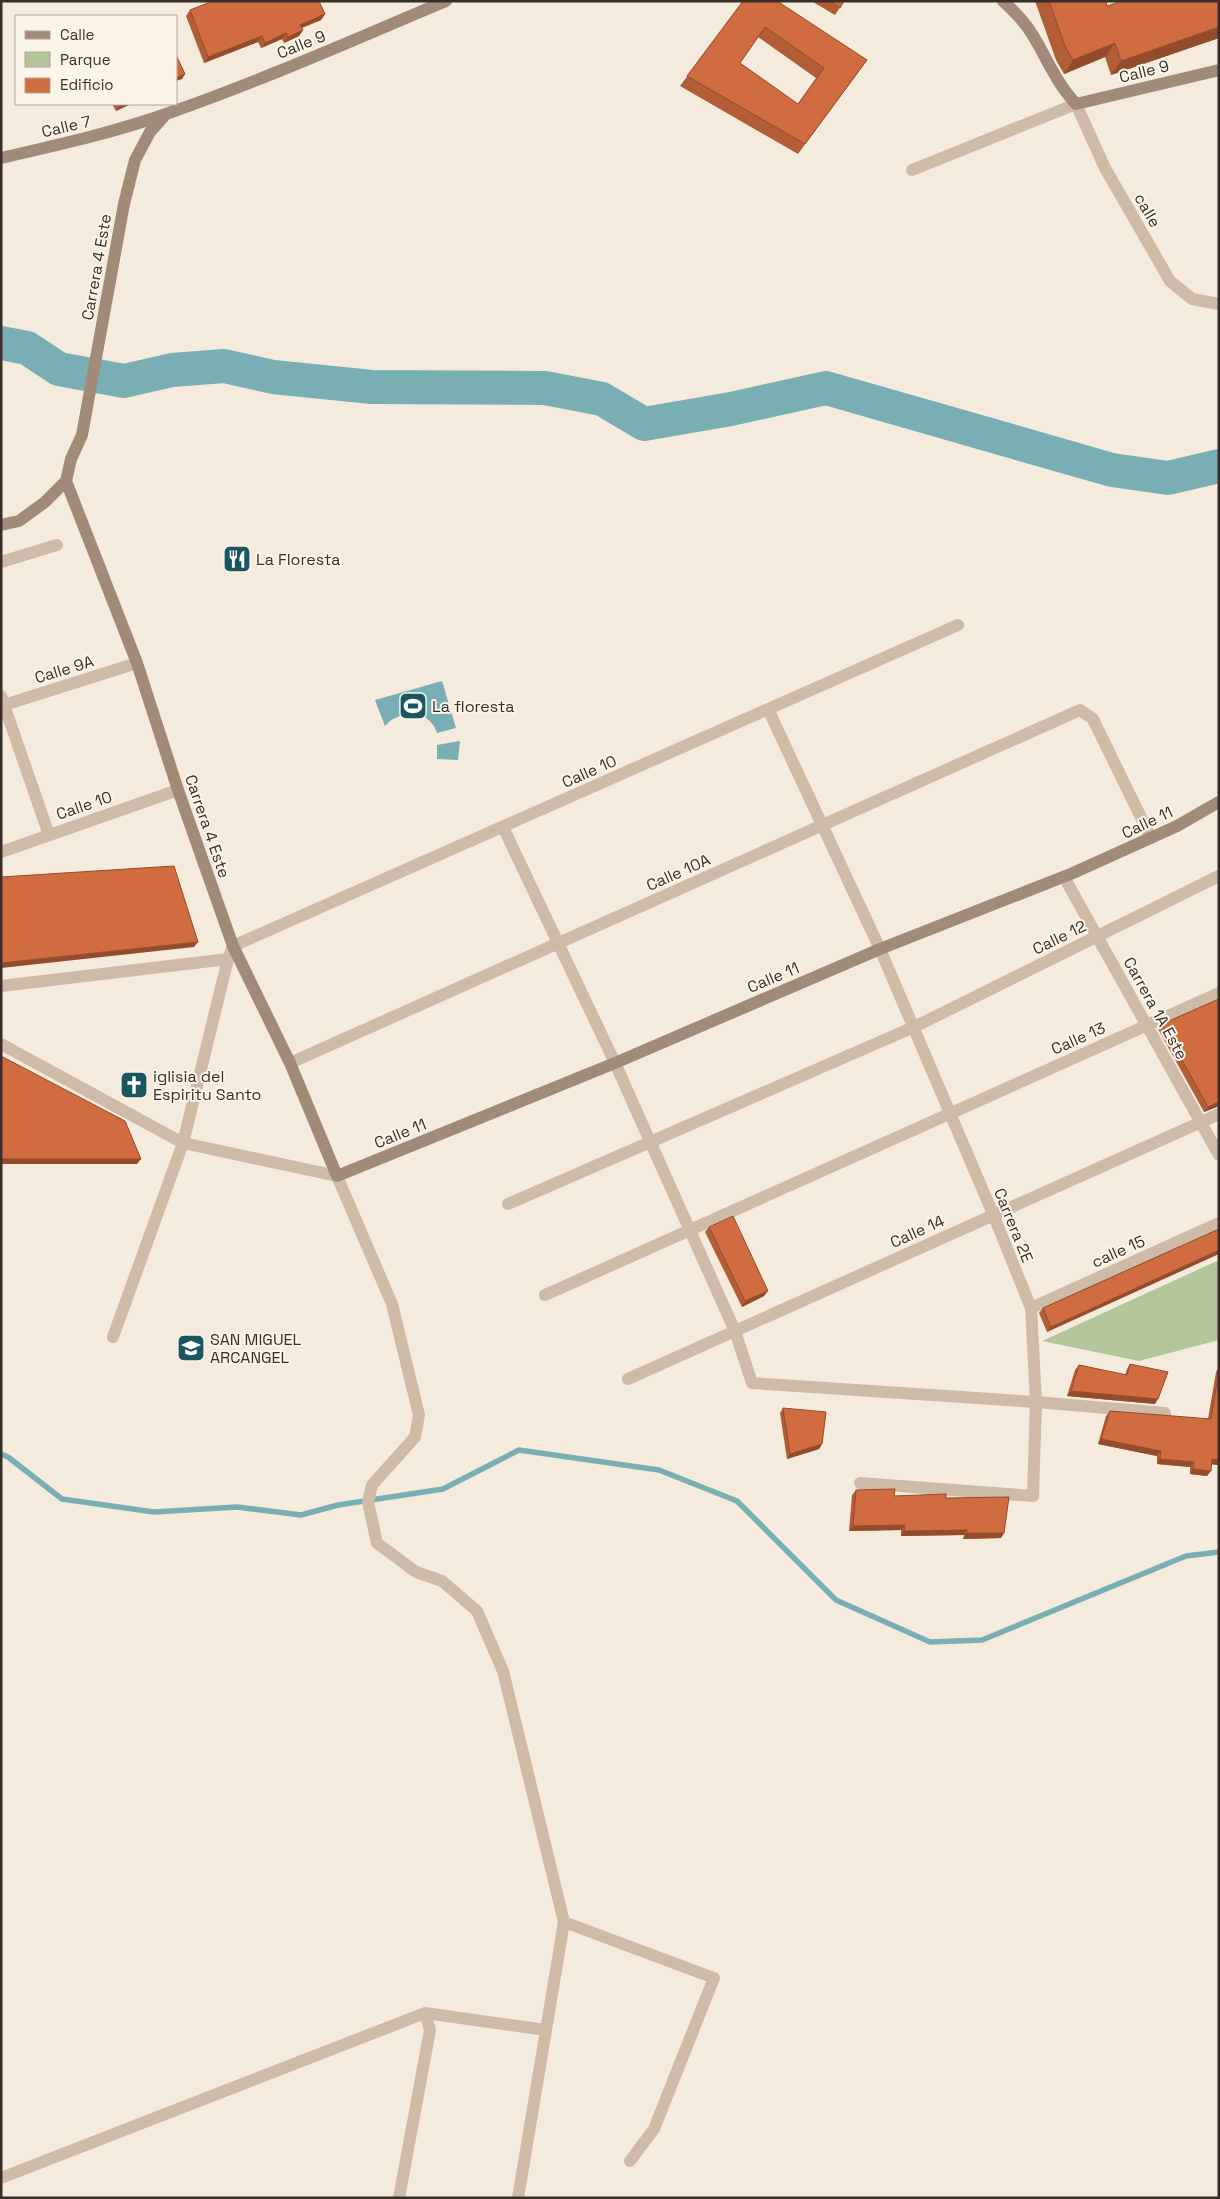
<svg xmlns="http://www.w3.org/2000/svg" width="1220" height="2199" font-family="'Space Grotesk',sans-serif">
	<rect width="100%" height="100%" fill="#f4ebdc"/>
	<path fill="#b4c59b" d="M 1219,1260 L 1219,1340 L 1139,1361 L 1042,1341 Z"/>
	<path fill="#79aeb4" d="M 442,681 L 456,728 L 437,733 C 433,720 423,715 411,711 L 391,720 L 385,726 L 375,700 Z
		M 460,741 L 458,760 L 437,759 L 437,745 Z"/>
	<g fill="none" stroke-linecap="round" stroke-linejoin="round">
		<path stroke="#79aeb4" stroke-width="5.5" d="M 1,1454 L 8,1457 L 62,1499 L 154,1512 L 237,1507 L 301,1515 L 338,1505 L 443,1489 L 519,1450 L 659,1470 L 737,1501 L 836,1600 L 930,1642 L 982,1640 L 1186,1556 L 1219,1552"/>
		<path stroke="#79aeb4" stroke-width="34" d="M 1,343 L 27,348 L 59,369 L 124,381 L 172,370 L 224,366 L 273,377 L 372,387 L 545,388 L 602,399 L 644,424 L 731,409 L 826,388 L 1112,470 L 1168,478 L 1219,466"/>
		<path stroke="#cebba7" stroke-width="12" d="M 912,170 L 1076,104 L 1105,168 L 1170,281 L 1192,299 L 1219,304
			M 1,562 L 57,545
			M 1,696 L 49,835
			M 1,706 L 137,663
			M 768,709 L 880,949 L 993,1214 L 1031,1308 L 1036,1402 L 1165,1413
			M 503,827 L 615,1063 L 735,1331 L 752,1383 L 1036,1402 L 1033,1496 L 860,1483
			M 1,852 L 178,790
			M 1064,877 L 1219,1155
			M 1,986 L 228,959 L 233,946 L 958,625
			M 1,1044 L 183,1143 L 337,1176 L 392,1304 L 419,1415 L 415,1437 L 372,1485 L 368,1502 L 377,1543 L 416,1572 L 442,1581 L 477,1611 L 503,1671 L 564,1922 L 518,2198
			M 290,1063 L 1080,710 L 1093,719 L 1151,838
			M 508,1204 L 914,1027 L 1219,876
			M 545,1295 L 1219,993
			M 1031,1308 L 1219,1223
			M 113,1337 L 183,1143 L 228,959
			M 628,1379 L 1219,1114
			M 564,1922 L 714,1978 L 654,2129 L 630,2161
			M 1,2178 L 425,2013 L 546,2030
			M 399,2198 L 430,2030 L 425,2013"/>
		<path stroke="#a28a78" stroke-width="12" d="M 1003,1 C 1014,11 1024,21 1032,34 C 1047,58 1056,83 1076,104 L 1219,70
			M 1,158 C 57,145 112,133 166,114 C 261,81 353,40 446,1
			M 66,481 L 137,663 L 178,790 L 233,946 L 290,1063 L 337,1176 L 615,1063 L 880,949 L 1073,873 L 1177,826 L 1219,802
			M 1,525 L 19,521 L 45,502 L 66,481 L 71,459 L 82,435 L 124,204 L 135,160 L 150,132 L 166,114"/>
	</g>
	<path fill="#b35d36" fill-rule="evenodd" d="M 743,1 L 867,60 L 798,154 L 680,86 ZM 758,37 L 816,78 L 798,104 L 740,63 Z
		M 814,1 L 844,1 L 835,15 L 813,2 Z
		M 1035,1 L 1106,1 L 1107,6 L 1219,1 L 1219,38 L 1111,75 L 1105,57 L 1064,74 L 1056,60 Z
		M 221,2 L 325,14 L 321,20 L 302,28 L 303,30 L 299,36 L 284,43 L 282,39 L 261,48 L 258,42 L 204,63 L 186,16 L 190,10 Z
		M 112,104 L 131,104 L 116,111 Z
		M 1219,999 L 1219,1106 L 1204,1112 L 1158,1029 L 1162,1024 Z
		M 709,1227 L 764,1296 L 742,1307 L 705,1232 Z
		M 1219,1229 L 1047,1332 L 1039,1313 L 1043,1308 Z
		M 1130,1364 L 1155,1404 L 1067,1396 L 1075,1370 L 1079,1365 L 1125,1375 L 1127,1369 Z
		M 1219,1367 L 1219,1465 L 1211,1464 L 1207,1476 L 1190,1474 L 1190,1467 L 1157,1464 L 1157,1456 L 1098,1444 L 1106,1416 L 1110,1411 L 1208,1419 L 1216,1372 Z
		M 783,1408 L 822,1444 L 819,1449 L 787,1459 L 780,1413 Z
		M 856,1490 L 894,1496 L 946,1498 L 1001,1538 L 963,1539 L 964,1535 L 901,1536 L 901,1530 L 849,1531 L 852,1495 Z"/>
	<path fill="#924c2c" d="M 325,14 L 321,20 L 296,30 L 300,25 Z
		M 1219,27 L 1219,38 L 1111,75 L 1121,61 Z
		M 303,30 L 299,36 L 284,43 L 288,37 Z
		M 286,33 L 282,39 L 261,48 L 265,43 Z
		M 262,36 L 258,42 L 204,63 L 208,57 Z
		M 1115,43 L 1105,57 L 1064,74 L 1073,60 Z
		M 185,74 L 182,79 L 176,81 L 176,78 Z
		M 124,104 L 131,104 L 116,111 L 119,106 Z
		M 198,942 L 194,947 L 1,968 L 1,963 Z
		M 1219,1102 L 1219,1106 L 1204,1112 L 1208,1107 Z
		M 1,1159 L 141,1159 L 137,1164 L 1,1164 Z
		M 1219,1250 L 1219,1254 L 1047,1332 L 1051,1327 Z
		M 768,1291 L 764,1296 L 742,1307 L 745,1301 Z
		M 1071,1391 L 1158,1399 L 1155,1404 L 1067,1396 Z
		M 1101,1439 L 1161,1451 L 1157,1456 L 1098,1444 Z
		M 822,1444 L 819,1449 L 787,1459 L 790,1454 Z
		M 1160,1459 L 1194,1462 L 1190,1467 L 1157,1464 Z
		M 1212,1459 L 1219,1460 L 1219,1465 L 1208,1464 Z
		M 1193,1469 L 1211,1471 L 1207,1476 L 1190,1474 Z
		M 905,1525 L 901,1530 L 849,1531 L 853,1526 Z
		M 967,1530 L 964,1535 L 901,1536 L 904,1531 Z
		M 967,1533 L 1004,1533 L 1001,1538 L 963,1539 Z"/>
	<path fill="#d06c3f" stroke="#924c2c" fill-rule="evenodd" d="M 213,1 L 221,1 L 221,2 L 224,1 L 319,1 L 325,14 L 300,25 L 303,30 L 288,37 L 286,33 L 265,43 L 262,36 L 208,57 L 190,10 Z
		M 743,1 L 777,1 L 867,60 L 805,144 L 687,76 ZM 765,27 L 824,68 L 798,104 L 740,63 Z
		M 830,1 L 844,1 L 840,8 Z
		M 1049,1 L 1106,1 L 1107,6 L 1122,1 L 1219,1 L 1219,27 L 1121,61 L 1115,43 L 1073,60 L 1065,46 Z
		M 176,55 L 185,74 L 176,78 Z
		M 174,866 L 198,942 L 1,963 L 1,877 Z
		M 1219,999 L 1219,1102 L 1208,1107 L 1162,1024 Z
		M 1,1056 L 125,1121 L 141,1159 L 1,1159 Z
		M 733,1216 L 768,1291 L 745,1301 L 709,1227 Z
		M 1219,1229 L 1219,1250 L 1051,1327 L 1043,1308 Z
		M 1130,1364 L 1168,1372 L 1158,1399 L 1071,1391 L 1079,1365 L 1127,1375 Z
		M 1219,1370 L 1219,1460 L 1212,1459 L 1211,1471 L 1193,1469 L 1194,1462 L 1160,1459 L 1161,1451 L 1101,1439 L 1110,1411 L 1211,1419 Z
		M 783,1408 L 826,1412 L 822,1444 L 790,1454 Z
		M 895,1489 L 894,1496 L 946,1494 L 946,1498 L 1009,1497 L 1004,1533 L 967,1533 L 967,1530 L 904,1531 L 905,1525 L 853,1526 L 856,1490 Z"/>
	<defs>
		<symbol id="restaurant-square" viewBox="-11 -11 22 22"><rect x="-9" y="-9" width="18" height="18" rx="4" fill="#1a565f" stroke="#fbf4e9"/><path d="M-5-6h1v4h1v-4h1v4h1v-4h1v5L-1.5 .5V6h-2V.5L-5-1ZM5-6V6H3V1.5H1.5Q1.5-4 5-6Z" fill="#fff"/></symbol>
		<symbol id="stadium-square" viewBox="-11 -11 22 22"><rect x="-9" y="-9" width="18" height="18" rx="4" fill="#1a565f" stroke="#fbf4e9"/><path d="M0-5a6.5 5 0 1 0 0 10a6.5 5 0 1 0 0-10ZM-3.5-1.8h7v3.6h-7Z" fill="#fff"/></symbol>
		<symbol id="church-square" viewBox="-11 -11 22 22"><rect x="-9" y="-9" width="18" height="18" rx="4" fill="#1a565f" stroke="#fbf4e9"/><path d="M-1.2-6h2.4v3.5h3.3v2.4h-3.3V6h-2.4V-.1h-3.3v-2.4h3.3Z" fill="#fff"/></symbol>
		<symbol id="school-square" viewBox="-11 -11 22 22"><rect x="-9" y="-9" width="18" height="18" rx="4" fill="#1a565f" stroke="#fbf4e9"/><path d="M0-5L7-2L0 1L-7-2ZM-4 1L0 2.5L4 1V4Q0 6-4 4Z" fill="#fff"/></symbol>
	</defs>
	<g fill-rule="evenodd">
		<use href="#restaurant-square" x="221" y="543" width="32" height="32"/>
		<use href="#stadium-square" x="397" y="690" width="32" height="32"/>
		<use href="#church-square" x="118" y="1069" width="32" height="32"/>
		<use href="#school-square" x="175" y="1332" width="32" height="32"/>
	</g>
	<g text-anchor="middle" stroke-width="4" stroke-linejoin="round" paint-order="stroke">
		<g font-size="16" fill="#3a2f28" stroke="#fbf4e9">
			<text transform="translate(301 44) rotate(-22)" y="6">Calle 9</text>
			<text transform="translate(1144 71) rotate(-14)" y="6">Calle 9</text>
			<text transform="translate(66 126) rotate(-13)" y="6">Calle 7</text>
			<text transform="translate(1148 210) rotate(60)" y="6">calle</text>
			<text transform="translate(96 267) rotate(-80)" y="6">Carrera 4 Este</text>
			<text transform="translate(64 669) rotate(-17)" y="6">Calle 9A</text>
			<text transform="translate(589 771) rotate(-24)" y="6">Calle 10</text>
			<text transform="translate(84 805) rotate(-19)" y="6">Calle 10</text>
			<text transform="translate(1147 822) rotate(-25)" y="6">Calle 11</text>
			<text transform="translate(208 826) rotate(71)" y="6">Carrera 4 Este</text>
			<text transform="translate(678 872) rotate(-24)" y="6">Calle 10A</text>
			<text transform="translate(1059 937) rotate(-26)" y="6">Calle 12</text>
			<text transform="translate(773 977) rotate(-23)" y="6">Calle 11</text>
			<text transform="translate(1156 1008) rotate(61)" y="6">Carrera 1A Este</text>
			<text transform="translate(1078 1038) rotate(-24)" y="6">Calle 13</text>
			<text transform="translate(400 1133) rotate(-22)" y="6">Calle 11</text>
			<text transform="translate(1014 1225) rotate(68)" y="6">Carrera 2E</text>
			<text transform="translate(917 1231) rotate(-24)" y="6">Calle 14</text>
			<text transform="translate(1118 1251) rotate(-24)" y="6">calle 15</text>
		</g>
		<g font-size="16" fill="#3a2f28" stroke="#fbf4e9" text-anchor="start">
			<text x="256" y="565">La Floresta</text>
			<text x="432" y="712">La floresta</text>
			<text x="153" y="1082">iglisia del<tspan x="153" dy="18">Espiritu Santo</tspan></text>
			<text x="210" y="1345">SAN MIGUEL<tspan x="210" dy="18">ARCANGEL</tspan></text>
		</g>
	</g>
	<rect width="1220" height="2199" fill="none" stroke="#3a2f28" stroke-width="5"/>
	<rect x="15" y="15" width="162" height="90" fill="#fbf4e9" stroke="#aea59c"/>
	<rect x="25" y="31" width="25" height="8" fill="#a28a78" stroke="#aea59c"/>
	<text x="60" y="40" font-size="15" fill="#3a2f28">Calle</text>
	<rect x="25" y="52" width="25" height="15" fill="#b4c59b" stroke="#aea59c"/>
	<text x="60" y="65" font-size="15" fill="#3a2f28">Parque</text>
	<rect x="25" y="78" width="25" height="15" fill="#d06c3f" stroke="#aea59c"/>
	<text x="60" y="90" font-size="15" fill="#3a2f28">Edificio</text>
</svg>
